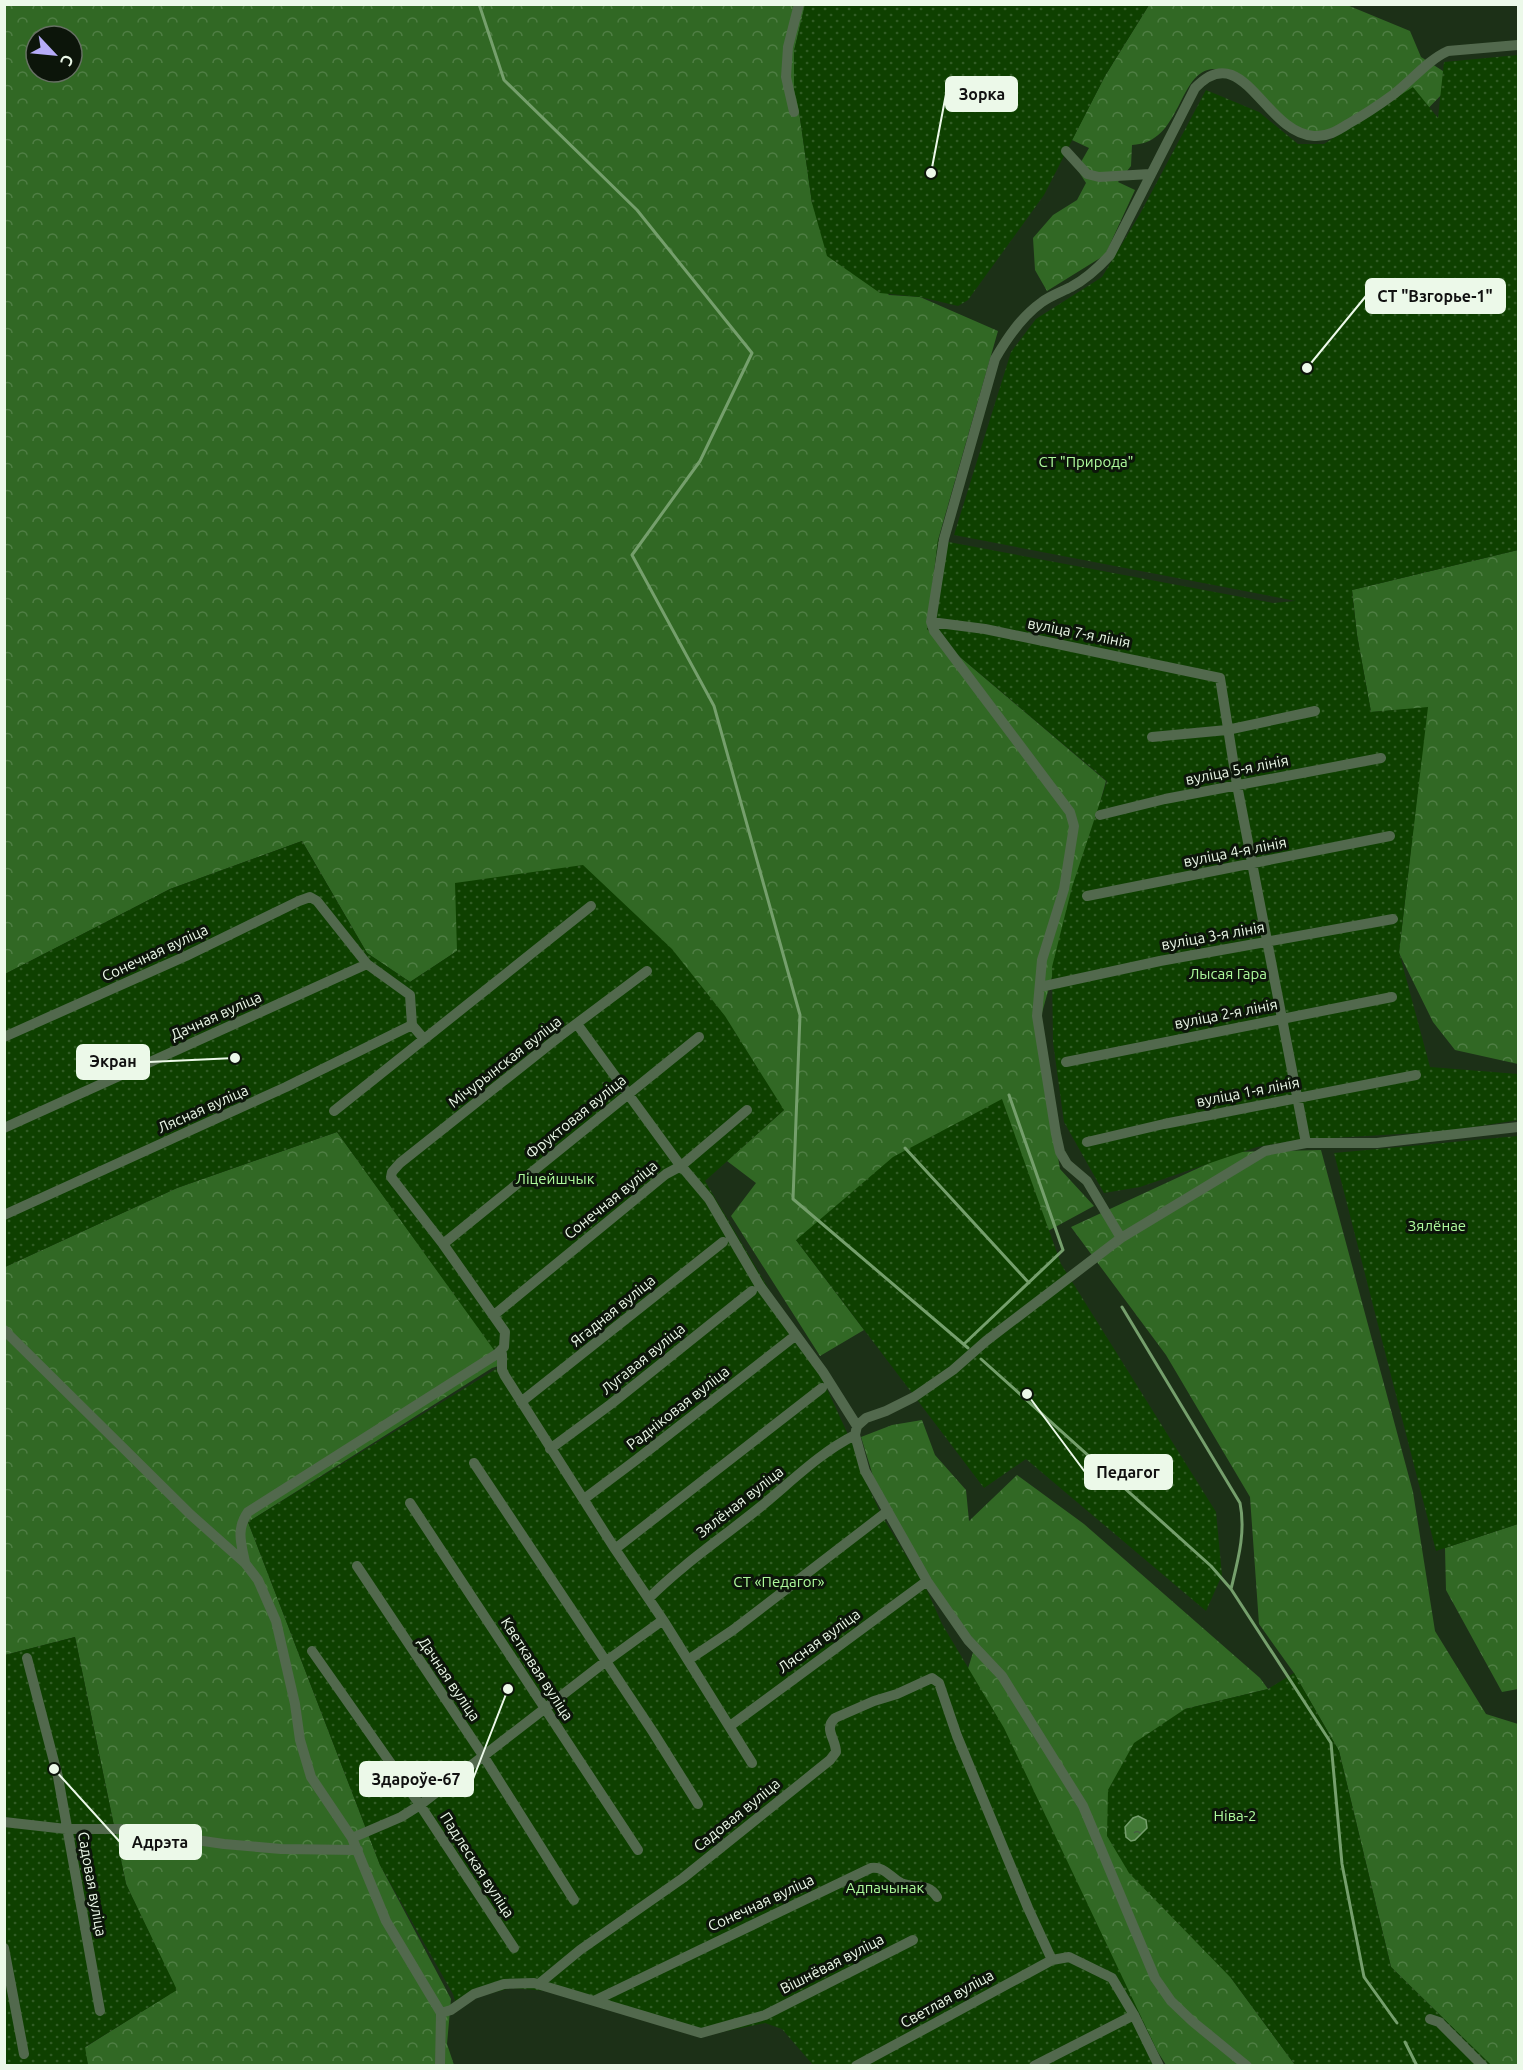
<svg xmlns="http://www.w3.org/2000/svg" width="1523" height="2070" font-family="Ubuntu,sans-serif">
	<defs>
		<pattern id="forest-crowns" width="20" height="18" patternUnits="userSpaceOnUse" patternTransform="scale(1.5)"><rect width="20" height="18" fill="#316824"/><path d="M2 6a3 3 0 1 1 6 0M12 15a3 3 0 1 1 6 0" fill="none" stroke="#4f7e44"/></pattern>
		<pattern id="garden-dots" width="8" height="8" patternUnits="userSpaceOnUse" patternTransform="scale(1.5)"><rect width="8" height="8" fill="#0e4000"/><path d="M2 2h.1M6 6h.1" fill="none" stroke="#315c25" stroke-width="1.8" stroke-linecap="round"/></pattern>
		<pattern id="water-ripples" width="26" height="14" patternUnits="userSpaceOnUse" patternTransform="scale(1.5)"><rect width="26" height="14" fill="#427936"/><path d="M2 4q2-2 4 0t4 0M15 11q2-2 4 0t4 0" fill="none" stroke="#455d40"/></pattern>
	</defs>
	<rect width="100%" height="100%" fill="#1c3017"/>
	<path fill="url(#forest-crowns)" fill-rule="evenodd" d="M 5,5 L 805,5 L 794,51 L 799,111 L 812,203 L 889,295 L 920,297 L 998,331 L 938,540 L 927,629 L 1106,781 L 1037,1031 L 1060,1169 L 1094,1206 L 1046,1232 L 796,1240 L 864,1330 L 820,1356 L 731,1216 L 756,1183 L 727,1161 L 784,1110 L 457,951 L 410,982 L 367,953 L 302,841 L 170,889 L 5,974 ZM 36,36 L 72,36 L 72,72 L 36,72 Z
		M 1149,5 L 1347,5 L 1410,31 L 1421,57 L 1443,71 L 1446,90 L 1412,125 L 1300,134 L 1228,72 C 1223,71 1218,69 1214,69 C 1177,70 1183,143 1132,145 L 1131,166 L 1118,182 L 1135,190 L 1105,255 L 1047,291 L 1035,270 L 1033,238 L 1053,215 L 1077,200 L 1086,183 L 1077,169 L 1089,148 L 1072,140 L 1105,76 Z
		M 1518,550 L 1518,1064 L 1455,1050 L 1433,1022 L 1399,953 L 1427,708 L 1371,712 L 1357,635 L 1352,590 Z
		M 337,1132 L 505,1364 L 492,1368 L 248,1522 L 380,1865 L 451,1999 L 447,2044 L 454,2065 L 88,2065 L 84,2048 L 176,1990 L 126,1884 L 75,1637 L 5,1655 L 5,1267 L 177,1188 Z
		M 1321,1150 L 1413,1492 L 1435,1631 L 1486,1714 L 1518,1724 L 1518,2065 L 1491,2065 L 1391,1967 L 1339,1751 L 1294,1673 L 1259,1624 L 1250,1497 L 1166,1355 L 1071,1227 L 1233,1152 Z
		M 922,1420 L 935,1455 L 966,1490 L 969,1521 L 1017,1475 L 1084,1524 L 1260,1678 L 1268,1689 L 1185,1709 L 1231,1978 L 1295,2065 L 1166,2065 L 1081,1929 L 966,1675 L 975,1646 L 885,1515 L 861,1437 L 892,1425 Z
		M 1518,1524 L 1518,1689 L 1502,1692 L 1446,1590 L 1445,1548 Z"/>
	<path fill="url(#garden-dots)" d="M 805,5 L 1149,5 L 1105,76 L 1044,195 L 968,300 L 958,306 L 920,297 L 880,293 L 827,256 L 812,203 L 799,111 L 794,90 L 794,51 Z
		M 1518,55 L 1518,550 L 1352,590 L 1357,635 L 1371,712 L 1428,707 L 1399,952 L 1430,1067 L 1518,1074 L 1518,1120 L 1450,1131 L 1299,1140 L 1257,1147 L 1140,1187 L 1104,1193 L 1064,1122 L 1053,1042 L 1052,967 L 1072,887 L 1107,781 L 927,629 L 938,540 L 1252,599 L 1273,603 L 1296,601 L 954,535 L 1011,352 L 1036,319 L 1102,277 L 1140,214 L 1206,90 L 1259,112 L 1298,144 L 1324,144 L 1413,87 L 1438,118 L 1444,62 Z
		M 302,841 L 367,953 L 410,982 L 457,951 L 455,883 L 583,865 L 672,949 L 725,1016 L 784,1110 L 705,1181 L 827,1388 L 614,1552 L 578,1502 L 614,1553 L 827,1389 L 885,1515 L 860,1469 L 882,1516 L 926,1588 L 942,1624 L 1004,1728 L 1164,2065 L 813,2065 L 782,2029 L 765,2023 L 717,2033 L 547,1991 L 511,1988 L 477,1997 L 458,2009 L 453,1994 L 380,1865 L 248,1522 L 504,1364 L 337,1132 L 177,1188 L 5,1267 L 5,974 L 170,889 Z
		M 1002,1099 L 1061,1264 L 1216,1512 L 1222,1575 L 1206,1611 L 1026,1459 L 984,1488 L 796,1240 L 893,1157 Z
		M 1518,1136 L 1518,1524 L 1436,1551 L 1334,1153 Z
		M 75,1637 L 126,1884 L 177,1990 L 85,2047 L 88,2065 L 5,2066 L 5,1655 Z
		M 1294,1673 L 1339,1751 L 1391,1967 L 1491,2065 L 1295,2065 L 1231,1978 L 1129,1873 L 1107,1836 L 1108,1790 L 1134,1743 L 1185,1709 L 1268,1689 Z"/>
	<path fill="url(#water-ripples)" stroke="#759f6c" stroke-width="1.5" d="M 1138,1816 L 1146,1820 L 1147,1828 L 1135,1840 L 1131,1841 L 1126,1837 L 1125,1827 L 1133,1818 Z"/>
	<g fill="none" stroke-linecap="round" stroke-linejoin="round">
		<path stroke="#759f6c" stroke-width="3" d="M 479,4 L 504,80 L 637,210 L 752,353 L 700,461 L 632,555 L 714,706 L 800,1015 L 793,1199 L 968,1348
			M 905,1148 L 1029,1283
			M 1122,1307 L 1240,1503 C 1246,1532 1238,1560 1231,1589
			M 964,1344 L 1063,1250 L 1009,1095
			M 981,1359 L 1211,1566 L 1231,1589 L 1331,1743 L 1342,1864 L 1364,1977 L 1397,2023
			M 1405,2042 L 1417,2066"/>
		<path stroke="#52694d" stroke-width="10" d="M 794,112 L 786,77 L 788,47 L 799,4
			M 1066,151 L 1087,174 L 1099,177 L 1150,174
			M 931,622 L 985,629 L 1220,678 L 1237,785 L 1306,1143
			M 1152,737 L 1227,730 L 1315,711
			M 1100,815 L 1165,799 L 1381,758
			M 1087,896 L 1390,836
			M 367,964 L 410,995 L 412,1025 L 424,1039
			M 1040,987 L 1160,961 L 1393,919
			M 577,1024 L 677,1161 L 709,1199 L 760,1286 L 823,1372 L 857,1426
			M 4,1037 L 186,956 L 299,901 L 310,897 L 317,901 L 367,964 L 4,1128
			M 1066,1062 L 1392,997
			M 334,1111 L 591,906
			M 1087,1142 L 1164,1124 L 1416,1075
			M 4,1215 L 286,1087 L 412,1025
			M 1121,1238 L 1087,1181 L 1067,1164 L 1060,1152 L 1056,1134 L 1037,1016 L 1042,960 L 1064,889 L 1074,826 L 1070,812 L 934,631 L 931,622 L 944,539 L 995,359 C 1007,338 1021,317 1042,302 C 1050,296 1061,292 1071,287 C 1086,279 1098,268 1110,255 L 1195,88 C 1243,37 1264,133 1314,136 C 1327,137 1337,131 1348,124 C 1364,115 1379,105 1394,94 C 1412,80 1428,60 1448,51 L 1518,45
			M 443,1244 L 699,1037
			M 494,1315 L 666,1174 L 681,1166 L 747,1110
			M 4,1330 L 191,1515 L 245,1563 L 258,1580 L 276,1621 L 295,1704 L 300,1740 L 311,1777 L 352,1838 L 386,1921 L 441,2013 L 440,2066
			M 521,1402 L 723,1242
			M 550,1449 L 611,1404 L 752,1291
			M 474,1463 L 653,1732 L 698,1804
			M 584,1499 L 636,1460 L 791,1339
			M 410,1503 L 638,1850
			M 615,1549 L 822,1388
			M 245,1562 C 241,1543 236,1529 248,1512 L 497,1354
			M 357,1566 L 484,1757 L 574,1900
			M 649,1598 C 683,1564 722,1538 759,1508 C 790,1483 819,1453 855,1435
			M 663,1620 L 752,1763
			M 312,1651 L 420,1805 L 514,1948
			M 27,1658 L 58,1777 L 100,2011
			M 688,1660 L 733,1630 L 888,1511
			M 730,1726 L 927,1581
			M 4,1822 L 66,1829 L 120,1829 L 224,1844 L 281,1849 L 358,1850
			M 352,1838 L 401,1817 L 420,1805 L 605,1662 L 663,1620 L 615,1549 L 505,1376 L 502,1370 L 502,1354 L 497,1354 L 504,1347 L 505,1332 L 443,1244 L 391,1177 L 392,1172 L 400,1163 L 560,1036 L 647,971
			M 4,1948 L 24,2054
			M 540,1983 L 580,1950 L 683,1878 L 830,1760 L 836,1752 C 836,1739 823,1729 835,1718 L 874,1701 L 897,1694 L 932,1678 L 939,1683 L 957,1736 L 1028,1908 L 1052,1960
			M 596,2000 L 871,1868 C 884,1866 890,1877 901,1883 C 914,1889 928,1882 937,1897
			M 441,2013 L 451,2010 L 474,1994 L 504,1984 L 534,1983 L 701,2033 L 765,2015 L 913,1940
			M 1430,2019 L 1439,2022 L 1483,2066
			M 856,2066 L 1052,1960 L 1069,1957 L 1112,1978 L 1134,2015 L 1159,2066
			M 1034,2066 L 1134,2015
			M 1247,2066 L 1192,2021 L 1171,2001 L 1155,1978 L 1083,1806 L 1002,1676 L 968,1640 L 927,1581 L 865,1471 L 855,1435 L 857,1426 L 866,1418 L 886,1411 L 914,1397 L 953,1370 L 986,1341 L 1121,1238 L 1265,1151 L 1306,1143 L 1377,1143 L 1518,1127"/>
	</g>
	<g text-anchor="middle" stroke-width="6" stroke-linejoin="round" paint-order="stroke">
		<g font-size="15" fill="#aefb9d" stroke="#0c150a">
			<text x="1086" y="467">СТ "Природа"</text>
			<text x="1228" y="979">Лысая Гара</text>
			<text x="555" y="1184">Ліцейшчык</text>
			<text x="1437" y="1231">Зялёнае</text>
			<text x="779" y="1587">СТ «Педагог»</text>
			<text x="1235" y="1821">Ніва-2</text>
			<text x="885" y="1893">Адпачынак</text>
		</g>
		<g font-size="15" fill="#ecf9e9" stroke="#0c150a">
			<text transform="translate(1079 633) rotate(11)" y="5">вуліца 7-я лінія</text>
			<text transform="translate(1237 770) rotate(-11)" y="5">вуліца 5-я лінія</text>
			<text transform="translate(1235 852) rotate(-11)" y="5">вуліца 4-я лінія</text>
			<text transform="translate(1213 936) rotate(-10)" y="5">вуліца 3-я лінія</text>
			<text transform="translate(155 953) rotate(-25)" y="5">Сонечная вуліца</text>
			<text transform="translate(1226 1014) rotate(-11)" y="5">вуліца 2-я лінія</text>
			<text transform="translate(216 1016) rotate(-24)" y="5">Дачная вуліца</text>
			<text transform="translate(505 1062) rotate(-38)" y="5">Мічурынская вуліца</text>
			<text transform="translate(1248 1092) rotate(-11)" y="5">вуліца 1-я лінія</text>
			<text transform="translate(203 1109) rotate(-24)" y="5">Лясная вуліца</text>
			<text transform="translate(576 1117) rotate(-39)" y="5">Фруктовая вуліца</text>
			<text transform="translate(611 1200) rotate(-39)" y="5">Сонечная вуліца</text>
			<text transform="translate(613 1311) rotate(-39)" y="5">Ягадная вуліца</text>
			<text transform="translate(643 1359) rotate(-39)" y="5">Лугавая вуліца</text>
			<text transform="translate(678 1408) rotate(-38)" y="5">Радніковая вуліца</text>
			<text transform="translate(740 1502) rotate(-38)" y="5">Зялёная вуліца</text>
			<text transform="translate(819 1641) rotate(-36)" y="5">Лясная вуліца</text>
			<text transform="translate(537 1669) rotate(57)" y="5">Кветкавая вуліца</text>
			<text transform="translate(449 1679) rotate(56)" y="5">Дачная вуліца</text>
			<text transform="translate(737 1815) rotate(-39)" y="5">Садовая вуліца</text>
			<text transform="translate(477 1865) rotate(57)" y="5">Падлеская вуліца</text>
			<text transform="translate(92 1884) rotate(80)" y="5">Садовая вуліца</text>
			<text transform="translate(761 1903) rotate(-25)" y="5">Сонечная вуліца</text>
			<text transform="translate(832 1964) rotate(-27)" y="5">Вішнёвая вуліца</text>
			<text transform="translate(947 1999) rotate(-29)" y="5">Светлая вуліца</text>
		</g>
	</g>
	<path fill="none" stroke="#ecf9e9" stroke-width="2" d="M931 173L946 94M1307 368L1366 296M235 1058L149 1062M1027 1394L1085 1472M508 1689L473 1779M54 1769L120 1842"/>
	<g fill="#ecf9e9" stroke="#0c150a" stroke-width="2">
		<circle cx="931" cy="173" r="6"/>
		<circle cx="1307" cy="368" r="6"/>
		<circle cx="235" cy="1058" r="6"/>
		<circle cx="1027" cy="1394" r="6"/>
		<circle cx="508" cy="1689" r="6"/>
		<circle cx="54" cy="1769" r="6"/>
	</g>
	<g fill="#ecf9e9" stroke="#ecf9e9" stroke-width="2">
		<rect x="946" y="77" width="71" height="34" rx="6"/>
		<rect x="1366" y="279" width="139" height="34" rx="6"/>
		<rect x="77" y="1045" width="72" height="34" rx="6"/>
		<rect x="1085" y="1455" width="87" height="34" rx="6"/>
		<rect x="360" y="1762" width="113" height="34" rx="6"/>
		<rect x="120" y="1825" width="81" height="34" rx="6"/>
	</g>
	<g font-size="16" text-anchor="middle" font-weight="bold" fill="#111">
		<text x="982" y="100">Зорка</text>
		<text x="1435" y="302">СТ "Взгорье-1"</text>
		<text x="113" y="1067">Экран</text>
		<text x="1128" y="1478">Педагог</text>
		<text x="416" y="1785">Здароўе-67</text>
		<text x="160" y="1848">Адрэта</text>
	</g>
	<rect width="1523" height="2070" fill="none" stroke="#ecf9e9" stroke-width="12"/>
	<g transform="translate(54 54) rotate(116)"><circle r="28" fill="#0c150a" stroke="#667063" stroke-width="1.5"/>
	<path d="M0-4.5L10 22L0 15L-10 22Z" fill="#b6acf8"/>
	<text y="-9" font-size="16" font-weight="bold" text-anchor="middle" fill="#ecf9e9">С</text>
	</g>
</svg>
